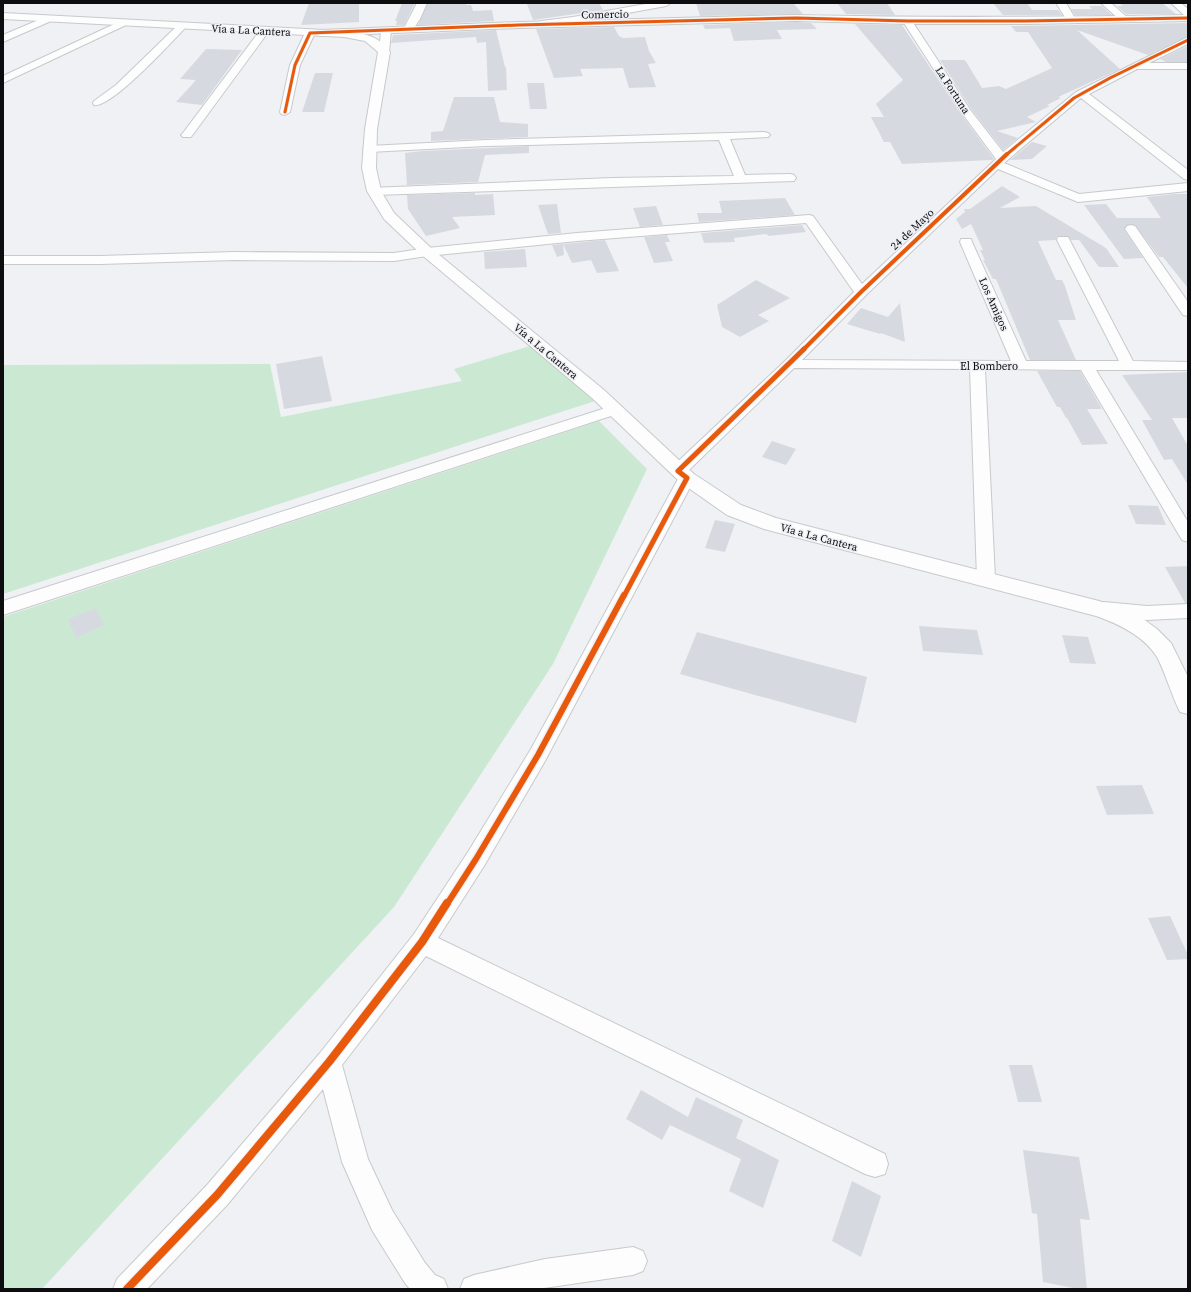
<svg xmlns="http://www.w3.org/2000/svg" width="1191" height="1292" font-family="'Source Serif 4',serif">
	<rect width="100%" height="100%" fill="#eff1f4"/>
	<path fill="#cbe9d2" d="M 530,346 L 595,401 L 3,594 L 3,365 L 270,364 L 281,417 L 462,381 L 454,369 Z
		M 599,421 L 647,469 L 553,664 L 394,907 L 42,1289 L 3,1289 L 3,617 Z"/>
	<path fill="#d6dae0" d="M 309,3 L 359,3 L 359,22 L 301,25 Z
		M 402,3 L 415,3 L 404,25 L 396,25 L 397,21 L 395,21 Z
		M 428,3 L 466,3 L 466,5 L 471,5 L 473,11 L 492,10 L 494,21 L 418,25 Z
		M 540,3 L 599,3 L 603,10 L 533,20 L 527,4 Z
		M 696,3 L 793,3 L 803,14 L 700,16 Z
		M 837,3 L 887,3 L 895,15 L 846,14 Z
		M 993,3 L 1027,3 L 1032,10 L 1058,10 L 1062,15 L 1003,15 Z
		M 1119,3 L 1162,3 L 1176,14 L 1126,14 L 1117,6 L 1123,6 Z
		M 1089,6 L 1102,6 L 1112,15 L 1075,15 L 1071,9 L 1092,9 Z
		M 796,22 L 811,23 L 817,29 L 777,30 L 782,39 L 734,41 L 730,28 L 705,29 L 703,25 Z
		M 1188,23 L 1188,36 L 1148,55 L 1077,30 L 1120,69 L 1058,97 L 1061,98 L 1047,105 L 1050,106 L 1027,117 L 1036,122 L 997,131 L 1018,138 L 1003,150 L 972,110 L 940,60 L 965,60 L 982,88 L 999,86 L 1006,89 L 1052,68 L 1028,32 L 1016,32 L 1011,26 Z
		M 855,24 L 902,25 L 961,114 L 994,159 L 992,160 L 902,164 L 890,142 L 884,142 L 871,117 L 884,117 L 876,104 L 903,80 Z
		M 614,27 L 619,36 L 623,38 L 645,37 L 649,51 L 656,63 L 648,64 L 656,87 L 629,88 L 623,68 L 580,69 L 583,76 L 554,78 L 536,29 Z
		M 496,30 L 505,67 L 506,67 L 507,90 L 488,91 L 486,42 L 477,43 L 476,37 L 391,43 L 393,35 Z
		M 1188,46 L 1188,62 L 1166,62 L 1160,59 Z
		M 206,49 L 242,50 L 202,105 L 176,102 L 196,80 L 180,79 Z
		M 315,73 L 333,73 L 324,112 L 302,112 Z
		M 527,83 L 544,83 L 547,109 L 530,109 Z
		M 454,97 L 494,97 L 500,122 L 528,124 L 528,137 L 431,141 L 431,132 L 443,131 Z
		M 1032,142 L 1047,146 L 1032,159 L 1010,160 Z
		M 529,146 L 529,153 L 485,155 L 478,182 L 407,185 L 405,153 L 422,151 Z
		M 1002,186 L 1020,197 L 1000,208 L 1036,206 L 1106,248 L 1119,267 L 1099,267 L 1079,240 L 1071,240 L 1068,236 L 1057,236 L 1056,240 L 1038,241 L 1056,280 L 1062,280 L 1065,286 L 1076,320 L 1058,320 L 1076,360 L 1030,360 L 996,279 L 993,279 L 983,260 L 985,260 L 980,250 L 983,250 L 971,224 L 962,229 L 956,219 L 965,212 L 964,209 L 970,209 Z
		M 475,193 L 475,195 L 493,194 L 495,215 L 452,217 L 460,228 L 426,236 L 408,209 L 407,195 Z
		M 1174,194 L 1188,194 L 1188,288 L 1163,257 L 1159,257 L 1135,225 L 1127,225 L 1124,229 L 1143,258 L 1124,259 L 1084,205 L 1106,204 L 1117,218 L 1161,218 L 1147,197 Z
		M 785,198 L 795,215 L 699,222 L 697,213 L 722,213 L 719,201 Z
		M 557,204 L 561,233 L 548,234 L 538,205 Z
		M 656,206 L 663,225 L 640,227 L 633,208 Z
		M 802,225 L 806,232 L 768,236 L 767,234 L 734,238 L 735,242 L 704,243 L 701,233 Z
		M 667,235 L 670,242 L 665,242 L 673,261 L 654,263 L 644,237 Z
		M 605,240 L 619,271 L 597,273 L 591,260 L 572,263 L 563,244 Z
		M 563,244 L 564,255 L 557,257 L 552,245 Z
		M 525,249 L 527,267 L 485,269 L 484,252 Z
		M 756,280 L 790,298 L 758,315 L 769,321 L 740,337 L 722,327 L 717,305 Z
		M 900,303 L 905,342 L 881,333 L 880,334 L 847,324 L 861,308 L 888,317 Z
		M 322,356 L 332,401 L 284,409 L 276,364 Z
		M 1037,371 L 1080,371 L 1102,409 L 1087,409 L 1108,444 L 1082,445 L 1067,418 L 1066,418 L 1060,407 L 1057,407 Z
		M 1188,372 L 1188,418 L 1172,418 L 1188,446 L 1188,485 L 1172,459 L 1164,460 L 1142,420 L 1152,420 L 1122,375 Z
		M 772,441 L 796,449 L 786,465 L 762,457 Z
		M 1128,505 L 1158,506 L 1166,525 L 1136,524 Z
		M 715,520 L 735,524 L 725,552 L 705,548 Z
		M 1188,566 L 1188,603 L 1185,603 L 1165,567 Z
		M 96,608 L 104,625 L 76,638 L 68,619 Z
		M 919,626 L 977,630 L 983,655 L 923,651 Z
		M 697,632 L 867,677 L 856,723 L 680,674 Z
		M 1062,635 L 1088,637 L 1096,664 L 1070,663 Z
		M 1142,785 L 1154,814 L 1107,815 L 1096,786 Z
		M 1170,916 L 1188,955 L 1188,959 L 1167,960 L 1148,918 Z
		M 1009,1065 L 1032,1065 L 1042,1102 L 1018,1102 Z
		M 641,1090 L 688,1117 L 696,1097 L 743,1120 L 736,1138 L 779,1160 L 763,1208 L 729,1191 L 741,1159 L 670,1125 L 662,1140 L 626,1119 Z
		M 1023,1150 L 1079,1157 L 1090,1220 L 1080,1219 L 1087,1289 L 1078,1289 L 1043,1282 L 1037,1214 L 1032,1213 Z
		M 852,1181 L 881,1196 L 861,1257 L 832,1241 Z"/>
	<g fill="none" stroke-linecap="round" stroke-linejoin="round">
		<defs>
			<path id="minor" d="M 417,3 L 427,3 L 420,19 L 411,32 L 405,32 L 403,30 Z
				M 651,3 L 671,3 L 666,6 L 573,23 L 541,27 L 536,24 L 541,21 L 573,17 Z
				M 1056,3 L 1066,3 L 1076,20 L 1074,22 L 1068,22 Z
				M 1101,3 L 1111,3 L 1129,19 L 1124,22 L 1121,21 Z
				M 1171,3 L 1181,3 L 1188,9 L 1188,17 L 1185,16 Z
				M 48,16 L 53,19 L 51,21 L 3,42 L 3,35 Z
				M 907,17 L 910,18 L 971,111 L 1003,152 L 1076,92 L 1188,37 L 1188,44 L 1149,63 L 1188,63 L 1188,69 L 1137,69 L 1089,94 L 1188,170 L 1188,180 L 1184,179 L 1081,98 L 1004,163 L 1079,194 L 1188,183 L 1188,191 L 1078,202 L 998,169 L 866,295 L 802,360 L 1011,361 L 960,242 L 961,239 L 971,239 L 972,242 L 1026,361 L 1119,361 L 1057,240 L 1058,237 L 1068,237 L 1133,361 L 1188,362 L 1188,370 L 1096,370 L 1188,522 L 1188,542 L 1182,540 L 1081,370 L 985,369 L 995,579 L 992,584 L 986,586 L 980,584 L 977,579 L 970,369 L 794,368 L 688,471 L 695,478 L 545,761 L 484,866 L 438,938 L 885,1154 L 888,1164 L 885,1174 L 875,1177 L 865,1174 L 426,956 L 342,1065 L 368,1159 L 392,1210 L 425,1263 L 435,1275 L 444,1279 L 448,1289 L 410,1289 L 405,1283 L 372,1230 L 346,1171 L 342,1162 L 323,1089 L 227,1205 L 147,1289 L 113,1289 L 117,1279 L 207,1185 L 320,1053 L 414,934 L 468,852 L 531,749 L 678,479 L 670,471 L 672,467 L 785,361 L 854,292 L 806,223 L 577,241 L 427,256 L 394,261 L 234,260 L 100,264 L 3,264 L 3,256 L 100,256 L 234,252 L 394,253 L 427,248 L 577,233 L 809,215 L 813,216 L 862,284 L 996,159 L 962,113 L 902,20 Z
				M 123,20 L 128,23 L 126,25 L 3,83 L 3,76 Z
				M 181,24 L 186,27 L 184,29 C 171,43 110,109 94,105 L 93,103 L 94,101 L 116,85 L 178,25 Z
				M 264,28 L 269,31 L 191,137 L 183,137 L 181,135 L 183,133 L 261,29 Z
				M 386,28 L 391,31 L 389,52 L 384,55 L 379,52 L 381,31 Z
				M 310,30 L 315,33 L 300,65 L 290,112 L 285,115 L 281,114 L 280,112 L 290,65 L 305,33 Z
				M 764,132 L 768,133 L 770,135 L 768,137 L 730,139 L 745,175 L 790,174 L 794,175 L 796,178 L 794,181 L 374,195 L 370,194 L 368,191 L 370,188 L 612,178 L 734,176 L 719,140 L 486,146 L 369,152 L 365,151 L 363,149 L 365,147 L 369,146 L 486,140 Z
				M 1131,225 L 1135,226 L 1188,302 L 1188,316 L 1183,315 L 1125,229 L 1127,226 Z
				M 615,405 L 620,407 L 623,410 L 620,413 L 3,615 L 3,601 Z
				M 1104,602 L 1147,606 L 1188,604 L 1188,618 L 1147,620 L 1104,616 L 1097,614 L 1095,609 L 1097,604 Z
				M 633,1247 L 643,1251 L 647,1261 L 643,1271 L 633,1275 L 537,1289 L 460,1289 L 464,1279 L 474,1275 L 545,1259 Z"/>
			<path id="tertiary" d="M 796,15 C 927,18 1057,17 1188,15 L 1188,21 L 1026,24 L 908,24 L 796,21 L 519,28 L 320,36 L 314,33 L 320,30 L 519,22 Z"/>
			<path id="secondary" d="M 3,13 L 344,31 C 364,34 377,34 390,52 L 377,129 L 376,168 L 381,191 L 394,213 L 432,249 L 604,390 L 694,474 L 741,505 L 776,518 L 1099,601 L 1125,610 L 1142,618 L 1157,629 L 1171,643 L 1188,677 L 1188,714 L 1180,712 C 1171,694 1166,674 1157,657 C 1144,636 1119,624 1096,616 L 764,529 L 727,515 L 680,482 L 592,398 L 422,255 L 384,219 L 367,191 L 362,168 L 365,129 L 378,52 L 365,41 L 344,37 L 3,19 Z"/>
		</defs>
		<use href="#minor" stroke="#c7c9cb" stroke-width="2"/>
		<use href="#tertiary" stroke="#c7c9cb" stroke-width="2"/>
		<use href="#secondary" stroke="#c7c9cb" stroke-width="2"/>
		<use href="#minor" fill="#fdfdfd" fill-rule="evenodd"/>
		<use href="#tertiary" fill="#fdfdfd" fill-rule="evenodd"/>
		<use href="#secondary" fill="#fdfdfd" fill-rule="evenodd"/>
		<defs>
			<path id="cycleway-far4" d="M 285,112 L 295,65 L 310,33 L 519,25 L 796,18 L 908,21 L 1026,21 L 1188,18
				M 1006,155 L 1074,98 L 1110,78 L 1188,40"/>
			<path id="cycleway-far3" d="M 803,350 L 861,292 L 1007,154"/>
			<path id="cycleway-far2" d="M 624,596 L 687,478 L 678,471 L 804,349"/>
			<path id="cycleway-far1" d="M 447,904 L 476,859 L 538,755 L 624,595"/>
			<path id="cycleway" d="M 127,1289 L 217,1195 L 329,1062 L 422,942 L 447,903"/>
		</defs>
		<use href="#cycleway-far4" stroke="#eef0f5" stroke-width="4.5"/>
		<use href="#cycleway-far3" stroke="#eef0f5" stroke-width="5.5"/>
		<use href="#cycleway-far2" stroke="#eef0f5" stroke-width="7"/>
		<use href="#cycleway-far1" stroke="#eef0f5" stroke-width="9"/>
		<use href="#cycleway" stroke="#eef0f5" stroke-width="10"/>
		<use href="#cycleway-far4" stroke="#e8590c" stroke-width="3"/>
		<use href="#cycleway-far3" stroke="#e8590c" stroke-width="4"/>
		<use href="#cycleway-far2" stroke="#e8590c" stroke-width="5"/>
		<use href="#cycleway-far1" stroke="#e8590c" stroke-width="6"/>
		<use href="#cycleway" stroke="#e8590c" stroke-width="8"/>
	</g>
	<g text-anchor="middle" stroke-width="3" stroke-linejoin="round" paint-order="stroke">
		<g font-size="11" fill="#0d0d0f" stroke="#eef0f5">
			<text transform="translate(605 14) rotate(-1)" y="4">Comercio</text>
			<text transform="translate(251 30) rotate(3)" y="4">Vía a La Cantera</text>
			<text transform="translate(953 90) rotate(57)" y="4">La Fortuna</text>
			<text transform="translate(912 229) rotate(-43)" y="4">24 de Mayo</text>
			<text transform="translate(994 304) rotate(66)" y="4">Los Amigos</text>
			<text transform="translate(546 351) rotate(40)" y="4">Vía a La Cantera</text>
			<text x="989" y="370">El Bombero</text>
			<text transform="translate(819 537) rotate(15)" y="4">Vía a La Cantera</text>
		</g>
	</g>
	<rect width="1191" height="1292" fill="none" stroke="#0d0d0f" stroke-width="8"/>
</svg>
